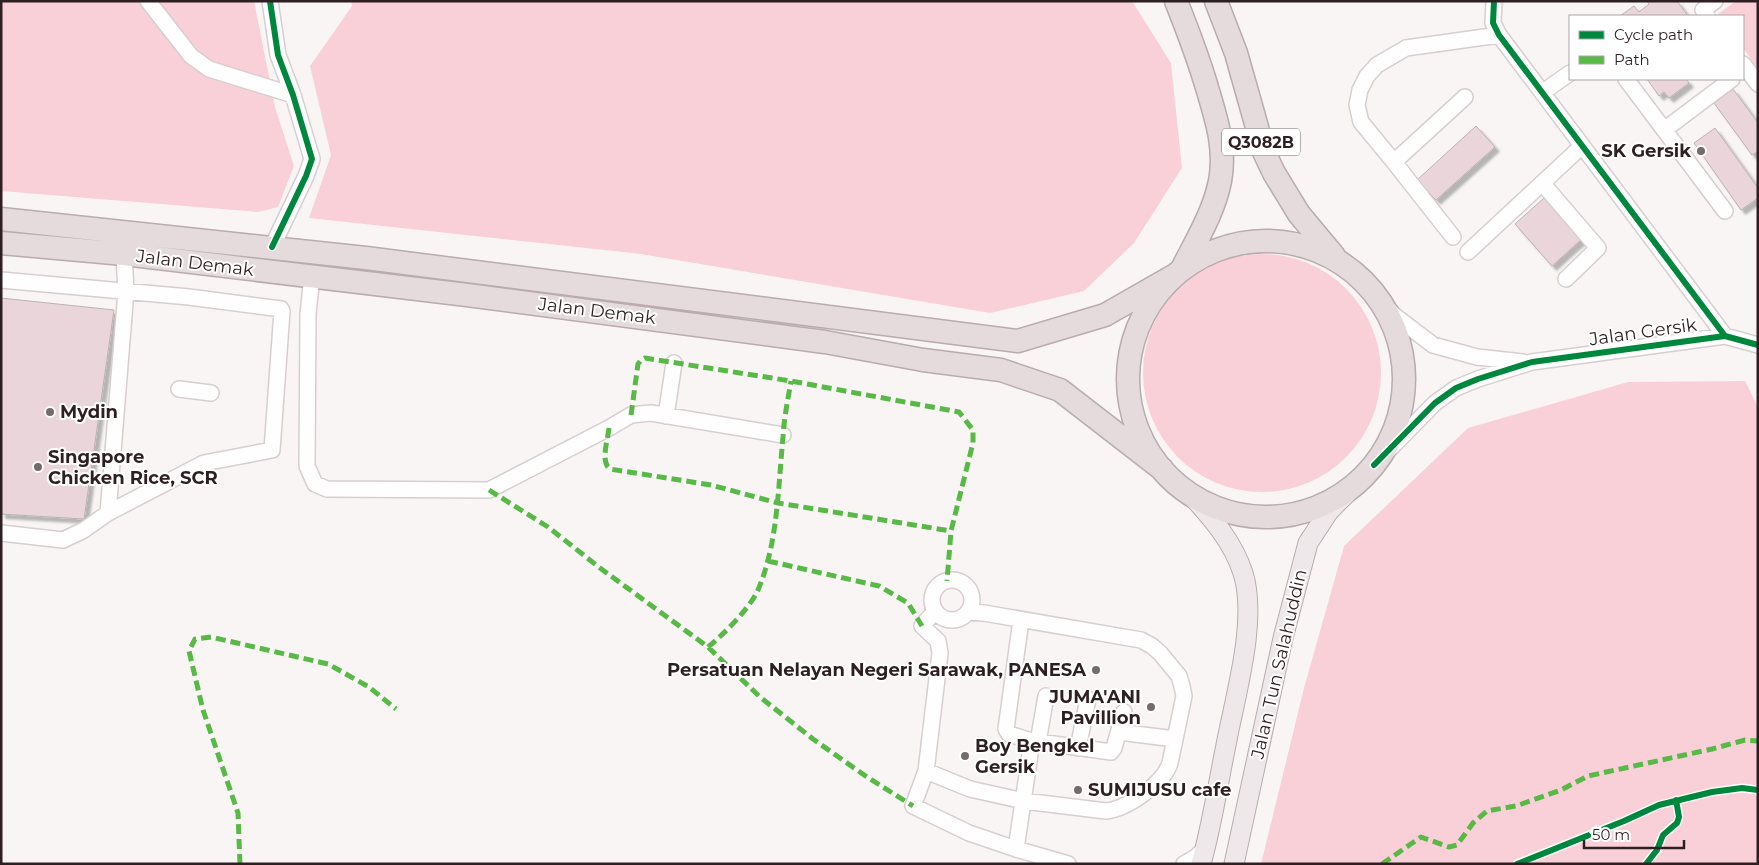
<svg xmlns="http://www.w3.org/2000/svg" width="1759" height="865" font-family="Montserrat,sans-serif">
	<defs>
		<filter id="shadow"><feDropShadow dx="4.5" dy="4.5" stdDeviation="1" flood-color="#0004"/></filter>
	</defs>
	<rect width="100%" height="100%" fill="#f9f5f5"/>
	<path fill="#fad0d8" d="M 1,1 L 254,1 L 275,107 L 294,166 L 278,207 L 258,212 L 1,191 Z
		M 351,1 L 1132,1 L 1171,63 L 1182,168 L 1134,243 L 1084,291 L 990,313 L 641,254 L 309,218 L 331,155 L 310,66 L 352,6 Z
		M 1736,1 L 1758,1 L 1758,69 L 1743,48 L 1743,16 L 1720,16 L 1718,14 Z
		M1143 373a119 119 0 1 1 238 0a119 119 0 1 1-238 0Z
		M 1745,381 L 1758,407 L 1758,864 L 1261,864 L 1304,688 L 1344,546 L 1468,428 L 1628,382 Z"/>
	<path fill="#ead6da" stroke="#bbb2b4" filter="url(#shadow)" d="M 1647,1 L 1677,1 L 1688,16 L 1620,16 L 1634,6 L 1639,12 L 1649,4 Z
		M 1647,79 L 1686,79 L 1689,83 L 1669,98 L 1664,92 L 1659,96 Z
		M 1733,89 L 1758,123 L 1758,151 L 1752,155 L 1714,103 Z
		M 1476,126 L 1495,147 L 1436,200 L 1417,180 Z
		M 1715,128 L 1758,188 L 1758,198 L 1741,210 L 1694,143 Z
		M 1544,198 L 1582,239 L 1552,266 L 1515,224 Z
		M 1,298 L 114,310 L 84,519 L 1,514 Z"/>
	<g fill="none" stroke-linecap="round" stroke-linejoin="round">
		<defs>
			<path id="minor" d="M 148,1 L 191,56 L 209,69 L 293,95
				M 270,1 L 278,55 L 293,95 L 312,159 L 306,176 L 272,247
				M 1494,1 L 1493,23 L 1499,35 L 1725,336
				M 1707,16 L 1703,10 L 1715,1
				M 1743,64 L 1758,84
				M 1626,79 L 1725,211
				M 1543,92 L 1570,73
				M 1664,130 L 1732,79
				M 1394,162 L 1361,122 L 1357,105 L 1360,90 L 1367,76 L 1377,65 L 1406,48 L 1499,35
				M 1543,184 L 1598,248 L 1566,279
				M 1453,237 L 1394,162 L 1465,97
				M 1468,252 L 1582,146
				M 312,276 L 308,314 L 307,466 L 315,484 L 327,489 L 489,490 L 609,428 L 631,415 L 651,413 L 783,435
				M 1,280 L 189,297 L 281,309 L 282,311 L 272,450 L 204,463 L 108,513
				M 1367,286 L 1395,316 L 1433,345 L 1477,357 L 1523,362
				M 179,389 L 211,393
				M 666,416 L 674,363
				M 1374,465 L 1435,403 L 1456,388 L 1478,379 L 1532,362 L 1725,336 L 1758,345
				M 1,533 L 63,540 L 84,530 L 108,513 L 126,291 L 124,254
				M932 600a20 20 0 1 1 40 0a20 20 0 1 1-40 0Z
				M 935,611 L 922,626 L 938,641 L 940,653 L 926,771 L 913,806 L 969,833 L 1016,849 L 1068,864
				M 1021,620 L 1006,729 L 1009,734 L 1032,741 L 1111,752 L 1114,748 L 1124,712
				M 1119,732 L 1175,739
				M 1038,742 L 1046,696
				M 1078,748 L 1088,699
				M 926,771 L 970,789 L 1024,801 L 1106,811 C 1127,809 1164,783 1170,763 L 1184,696 L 1182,686 L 1179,676 L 1160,653 L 1152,646 L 1141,640 L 984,613 L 968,612
				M 1016,849 L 1032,741
				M 1184,864 L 1196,857 L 1206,847"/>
			<path id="major" d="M 1191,495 C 1212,518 1233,542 1243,573 C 1258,621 1235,696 1226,745 C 1218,784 1212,825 1201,864
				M 1234,864 L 1283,638 L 1308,543 L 1329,511 L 1359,481"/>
			<path id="highway" d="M 1176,1 C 1188,31 1199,60 1208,91 C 1217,121 1226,150 1220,181 C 1214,212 1196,241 1182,269
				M 1216,1 L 1236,53 L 1264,152 L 1274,173 L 1299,214 L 1334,256
				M 1,219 L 366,258 L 1018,341 L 1105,315 L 1175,275
				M1128 379a138 138 0 1 1 276 0a138 138 0 1 1-276 0Z
				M 1,243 L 124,254 L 467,295 L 825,342 L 923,360 L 1001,370 L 1060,390 L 1162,469"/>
		</defs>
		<use href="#minor" stroke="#d7cecf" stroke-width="18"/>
		<use href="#major" stroke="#b9abae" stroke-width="21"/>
		<use href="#highway" stroke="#b9abae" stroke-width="25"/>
		<use href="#minor" stroke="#fefefe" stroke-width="15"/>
		<use href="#major" stroke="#efe8ea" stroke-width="19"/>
		<use href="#highway" stroke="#e5dbdc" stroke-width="22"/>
		<path stroke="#58b947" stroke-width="5" stroke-dasharray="10 5" stroke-linecap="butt" d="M 631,415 L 638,364 L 641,360 L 645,358 L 791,381 L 959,412 L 973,430 L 973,443 L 951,531 L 947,581
			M 609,428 C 608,439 600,462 610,469 L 711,485 L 778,503 L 951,531
			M 489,490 L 548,527 L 600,568 L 708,647 L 760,697 L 813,739 L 867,777 L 913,806
			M 768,561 L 879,586 L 908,603 L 922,626
			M 708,647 C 723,635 750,608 758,590 C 778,543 778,488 783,437 C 784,418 788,399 791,381
			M 240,864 L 238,813 L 203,710 L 189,651 L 195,639 L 211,637 L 328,664 L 369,687 L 396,709
			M 1382,864 L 1421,837 L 1449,847 L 1457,845 L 1473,823 L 1487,811 L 1516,806 L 1561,790 L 1588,776 L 1712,749 L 1745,740 L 1758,741"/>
		<defs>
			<path id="cycleway" d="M 270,1 L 278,55 L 293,95 L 312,159 L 306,176 L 272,247
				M 1494,1 L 1493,23 L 1499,35 L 1725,336
				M 1374,465 L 1435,403 L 1456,388 L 1478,379 L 1532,362 L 1725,336 L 1758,345
				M 1517,864 L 1624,821 L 1659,805 L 1712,792 L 1742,788 L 1758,790
				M 1646,864 L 1657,850 L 1663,835 L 1677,823 L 1679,817 L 1676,800"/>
		</defs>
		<use href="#cycleway" stroke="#fff" stroke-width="9"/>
		<use href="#cycleway" stroke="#00873e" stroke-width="6"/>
	</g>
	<g fill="#756a6c" stroke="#fff" stroke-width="2">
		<circle cx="1701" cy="151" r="5"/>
		<circle cx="50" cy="412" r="5"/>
		<circle cx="38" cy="467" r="5"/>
		<circle cx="1096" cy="670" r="5"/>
		<circle cx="1151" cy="707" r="5"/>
		<circle cx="965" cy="756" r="5"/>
		<circle cx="1078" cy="790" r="5"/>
	</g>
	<g text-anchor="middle" stroke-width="4" stroke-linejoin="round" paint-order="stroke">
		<rect fill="#fff" stroke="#6d6264" stroke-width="1" x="1222" y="128.5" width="78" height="27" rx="4"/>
		<g font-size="16" font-weight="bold" fill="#2e1f22">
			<text x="1261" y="148">Q3082B</text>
		</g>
		<g font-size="18" font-weight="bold" fill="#2e1f22" stroke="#fff" text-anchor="start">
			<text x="1691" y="157" text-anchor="end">SK Gersik</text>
			<text x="60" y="418">Mydin</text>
			<text x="48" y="463">Singapore<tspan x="48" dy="21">Chicken Rice, SCR</tspan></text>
			<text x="1086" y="676" text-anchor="end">Persatuan Nelayan Negeri Sarawak, PANESA</text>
			<text x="1141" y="703" text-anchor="end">JUMA'ANI<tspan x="1141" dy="21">Pavillion</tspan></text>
			<text x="975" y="752">Boy Bengkel<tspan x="975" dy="21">Gersik</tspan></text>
			<text x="1088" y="796">SUMIJUSU cafe</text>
		</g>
		<g font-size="18" fill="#2e1f22" stroke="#fff">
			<text transform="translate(195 263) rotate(7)" y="6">Jalan Demak</text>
			<text transform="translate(597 311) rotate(7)" y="6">Jalan Demak</text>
			<text transform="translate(1643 332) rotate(-8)" y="6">Jalan Gersik</text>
			<text transform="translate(1279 664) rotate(-77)" y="6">Jalan Tun Salahuddin</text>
		</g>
	</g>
	<rect width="1759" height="865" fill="none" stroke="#2e1f22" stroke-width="5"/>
	<rect x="1569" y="15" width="175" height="65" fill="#ffffff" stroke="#aba5a7"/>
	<rect x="1579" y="31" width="25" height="8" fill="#00873e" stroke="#aba5a7"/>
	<text x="1614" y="40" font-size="15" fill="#2e1f22">Cycle path</text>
	<rect x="1579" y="56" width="25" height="8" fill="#58b947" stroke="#aba5a7"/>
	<text x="1614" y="65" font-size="15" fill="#2e1f22">Path</text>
	<path d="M1584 840v8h100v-8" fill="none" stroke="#2e1f22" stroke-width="2.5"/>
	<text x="1592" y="840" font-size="15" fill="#2e1f22" stroke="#ffffff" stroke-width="4" paint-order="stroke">50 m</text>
</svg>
